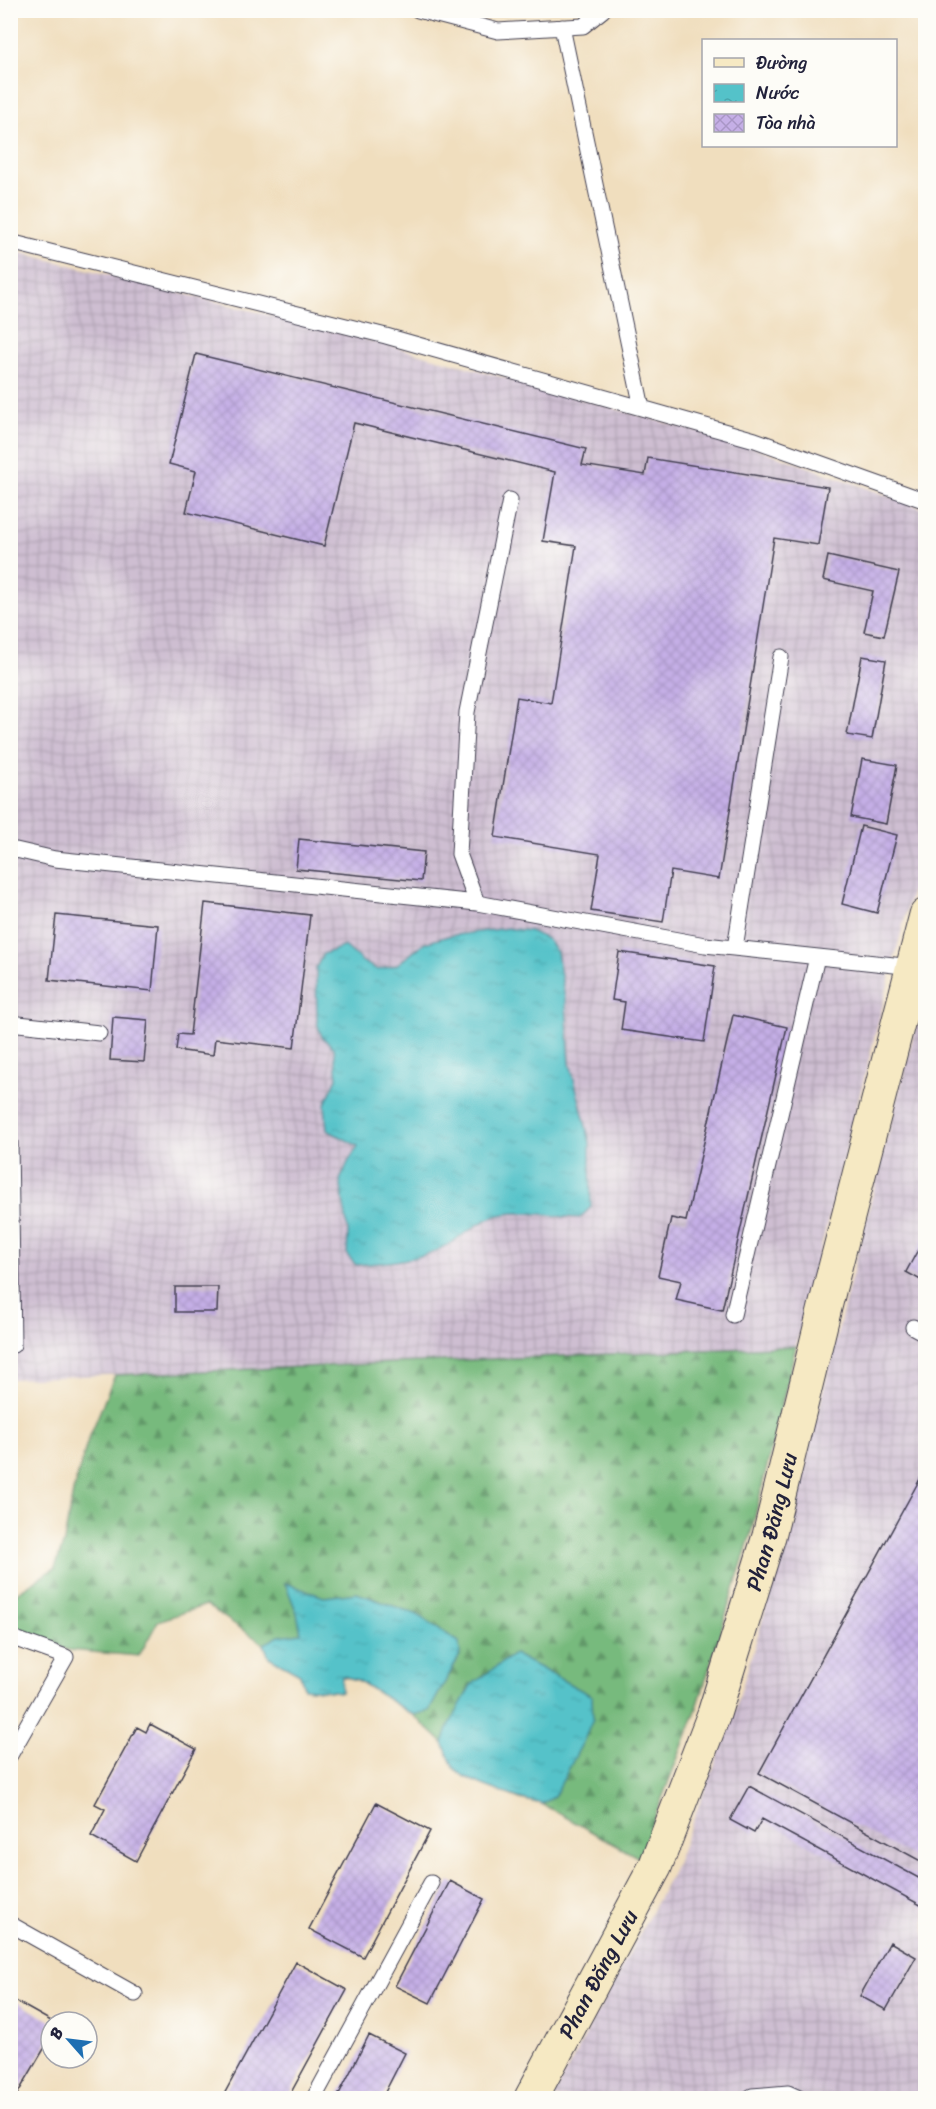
<svg xmlns="http://www.w3.org/2000/svg" width="936" height="2109" font-family="Sriracha,sans-serif">
	<defs>
		<pattern id="industrial-grid" width="8" height="8" patternUnits="userSpaceOnUse" patternTransform="scale(1.5)"><rect width="8" height="8" fill="#cebed1"/><path d="M0 4h8M4 0v8" fill="none" stroke="#b1a3b4"/></pattern>
		<pattern id="forest-firs" width="22" height="20" patternUnits="userSpaceOnUse" patternTransform="scale(1.5)"><rect width="22" height="20" fill="#77ba7d"/><path d="M5 1l3.5 6h-7zM16 11l3.5 6h-7z" fill="#619768"/></pattern>
		<pattern id="water-ripples" width="26" height="14" patternUnits="userSpaceOnUse" patternTransform="scale(1.5)"><rect width="26" height="14" fill="#54c2c9"/><path d="M2 4q2-2 4 0t4 0M15 11q2-2 4 0t4 0" fill="none" stroke="#49a6ae"/></pattern>
		<pattern id="building-cross-hatch" width="8" height="8" patternUnits="userSpaceOnUse" patternTransform="scale(1.5)"><rect width="8" height="8" fill="#c5afe6"/><path d="M0 0l8 8M0 8l8-8" fill="none" stroke="#a996c6"/></pattern>
	</defs>
	<rect width="100%" height="100%" fill="#fdfcf7"/>
	<filter id="ink" filterUnits="userSpaceOnUse"><feTurbulence type="fractalNoise" baseFrequency=".0167" numOctaves="2"/><feDisplacementMap in="SourceGraphic" scale="12" xChannelSelector="R" yChannelSelector="G"/><feConvolveMatrix kernelMatrix="1 2 1 2 8 2 1 2 1" color-interpolation-filters="sRGB"/></filter>
	<filter id="wash" filterUnits="userSpaceOnUse"><feTurbulence type="fractalNoise" baseFrequency=".008" numOctaves="4" result="noise"/><feDisplacementMap in="SourceGraphic" scale="24" xChannelSelector="R" yChannelSelector="G"/><feGaussianBlur stdDeviation="1.35" result="paint"/><feColorMatrix in="noise" values="0 0 0 0 0 0 0 0 0 0 0 0 0 0 0 0 0 1.4 0 .05"/><feComposite in="paint" operator="in"/></filter>
	<g filter="url(#wash)">
		<rect width="100%" height="100%" fill="#f0debe"/>
		<path fill="url(#industrial-grid)" d="M 10,250 L 385,344 L 753,447 L 925,509 L 925,839 L 796,1346 L 11,1379 Z
			M 925,990 L 925,2098 L 552,2098 L 673,1871 L 732,1720 L 787,1539 L 845,1302 Z"/>
		<path fill="url(#forest-firs)" stroke="#4c6e5c" stroke-width="1.5" d="M 796,1346 L 750,1537 L 697,1708 L 639,1858 L 542,1804 L 520,1799 L 486,1786 L 456,1771 L 443,1743 L 413,1715 L 358,1680 L 341,1676 L 341,1692 L 304,1688 L 300,1674 L 269,1657 L 264,1644 L 206,1605 L 158,1621 L 139,1656 L 68,1650 L 11,1629 L 12,1596 L 55,1568 L 64,1542 L 73,1492 L 87,1443 L 115,1375 Z"/>
		<path fill="url(#water-ripples)" stroke="#3b7282" stroke-width="1.5" d="M 507,928 L 530,931 L 547,939 L 557,952 L 566,1004 L 570,1063 L 590,1142 L 591,1207 L 580,1218 C 553,1217 519,1208 493,1217 C 472,1225 455,1244 433,1252 C 409,1261 381,1263 356,1265 L 347,1255 L 348,1231 L 340,1180 L 348,1162 L 358,1146 L 327,1130 L 325,1104 L 337,1078 L 334,1048 L 322,1037 L 317,1023 L 316,968 L 323,954 L 345,946 L 363,962 L 378,970 L 396,965 L 425,943 L 448,936 Z
			M 285,1583 L 324,1597 L 357,1593 L 416,1614 L 459,1642 L 460,1655 L 429,1711 L 413,1715 L 358,1680 L 342,1676 L 341,1692 L 304,1688 L 300,1674 L 269,1657 L 264,1644 L 279,1636 L 301,1633 L 297,1613 Z
			M 514,1654 L 592,1696 L 593,1719 L 585,1738 L 554,1797 L 542,1804 C 526,1801 463,1781 455,1769 C 450,1762 447,1751 443,1743 L 450,1724 L 471,1685 Z"/>
		<g id="blocks">
			<path fill="url(#building-cross-hatch)" d="M 196,354 L 586,449 L 582,465 L 645,475 L 648,458 L 828,487 L 818,545 L 774,538 L 719,879 L 671,871 L 663,922 L 591,911 L 600,854 L 495,837 L 517,697 L 551,703 L 576,546 L 543,541 L 555,472 L 354,423 L 324,546 L 186,512 L 196,471 L 169,464 Z
				M 828,556 L 899,572 L 884,636 L 864,632 L 873,591 L 823,580 Z
				M 862,656 L 886,660 L 872,739 L 847,735 Z
				M 862,759 L 897,765 L 886,824 L 851,817 Z
				M 861,826 L 897,835 L 877,913 L 842,904 Z
				M 299,839 L 424,852 L 421,881 L 296,869 Z
				M 205,903 L 310,915 L 294,1048 L 215,1039 L 213,1055 L 176,1050 L 178,1034 L 190,1035 Z
				M 56,915 L 158,925 L 152,991 L 49,980 Z
				M 619,952 L 715,966 L 704,1042 L 621,1030 L 625,1002 L 612,1000 Z
				M 733,1015 L 787,1027 L 722,1310 L 676,1300 L 681,1281 L 658,1276 L 671,1218 L 686,1221 Z
				M 113,1017 L 148,1020 L 144,1062 L 110,1060 Z
				M 926,1235 L 926,1283 L 906,1272 Z
				M 175,1287 L 218,1287 L 217,1312 L 175,1312 Z
				M 926,1468 L 926,1864 L 759,1773 Z
				M 150,1724 L 196,1749 L 136,1861 L 91,1836 L 105,1809 L 95,1804 L 137,1727 L 146,1732 Z
				M 749,1786 L 926,1882 L 926,1908 L 762,1819 L 754,1833 L 730,1820 Z
				M 376,1803 L 430,1831 L 363,1957 L 309,1929 Z
				M 450,1881 L 484,1899 L 430,2003 L 395,1986 Z
				M 890,1942 L 916,1957 L 886,2010 L 860,1996 Z
				M 296,1962 L 347,1990 L 288,2098 L 222,2098 Z
				M 10,1998 L 51,2021 L 51,2037 L 15,2098 L 10,2098 Z
				M 369,2035 L 405,2053 L 382,2098 L 337,2098 Z"/>
		</g>
	</g>
	<g filter="url(#ink)">
		<use href="#blocks" fill-opacity="0" stroke="#413e4f" stroke-width="1.5"/>
		<g fill="none" stroke-linecap="round" stroke-linejoin="round">
			<defs>
				<path id="lane" d="M 418,10 L 498,31 L 583,26 L 603,10
					M 562,27 L 642,408
					M 10,242 L 386,336 L 755,440 L 926,501
					M 10,852 L 16,850 L 55,859 L 477,903 L 705,945 L 913,967
					M 477,903 L 459,854 L 467,712 L 510,500
					M 735,948 L 781,657
					M 10,1023 L 99,1033
					M 10,1142 L 13,1345
					M 733,1315 L 817,957
					M 913,1327 L 926,1334
					M 10,1637 L 66,1657 L 10,1755
					M 10,1924 L 135,1994
					M 314,2098 L 431,1883
					M 749,2098 L 752,2096 L 788,2093 L 799,2098"/>
				<g id="secondary">
					<path id="s1" d="M 531,2098 L 655,1867 L 714,1714 L 769,1536 L 830,1287 L 926,915"/>
				</g>
			</defs>
			<use href="#lane" stroke="#413e4f" stroke-width="17"/>
			<use href="#secondary" stroke="#413e4f" stroke-width="35"/>
			<use href="#lane" stroke="#fff" stroke-width="15"/>
			<use href="#secondary" stroke="#f6e9c3" stroke-width="33"/>
		</g>
	</g>
	<g text-anchor="middle" stroke-width="4.5" stroke-linejoin="round" paint-order="stroke">
		<g font-size="22" fill="#22223b" stroke="#fdfcf7">
			<text dy="8" stroke="none"><textPath href="#s1" startOffset="627">Phan Đăng Lưu</textPath></text>
			<text dy="8" stroke="none"><textPath href="#s1" startOffset="141">Phan Đăng Lưu</textPath></text>
		</g>
	</g>
	<rect width="936" height="2109" fill="none" stroke="#fdfcf7" stroke-width="36"/>
	<rect x="702" y="39" width="195" height="108" fill="#fdfcf7" stroke="#a5a5ac" stroke-width="1.5"/>
	<rect x="714" y="58" width="30" height="9" fill="#f6e9c3" stroke="#a5a5ac" stroke-width="1.5"/>
	<text x="756" y="69" font-size="18" fill="#22223b">Đường</text>
	<rect x="714" y="84" width="30" height="18" fill="url(#water-ripples)" stroke="#a5a5ac" stroke-width="1.5"/>
	<text x="756" y="99" font-size="18" fill="#22223b">Nước</text>
	<rect x="714" y="114" width="30" height="18" fill="url(#building-cross-hatch)" stroke="#a5a5ac" stroke-width="1.5"/>
	<text x="756" y="129" font-size="18" fill="#22223b">Tòa nhà</text>
	<g transform="translate(69 2040) rotate(298)"><circle r="28" fill="#fdfcf7" stroke="#a5a5ac" stroke-width="1.5"/>
	<path d="M0-4.5L10 22L0 15L-10 22Z" fill="#1f6fb2"/>
	<text y="-9" font-size="16" font-weight="bold" text-anchor="middle" fill="#22223b">B</text>
	</g>
</svg>
